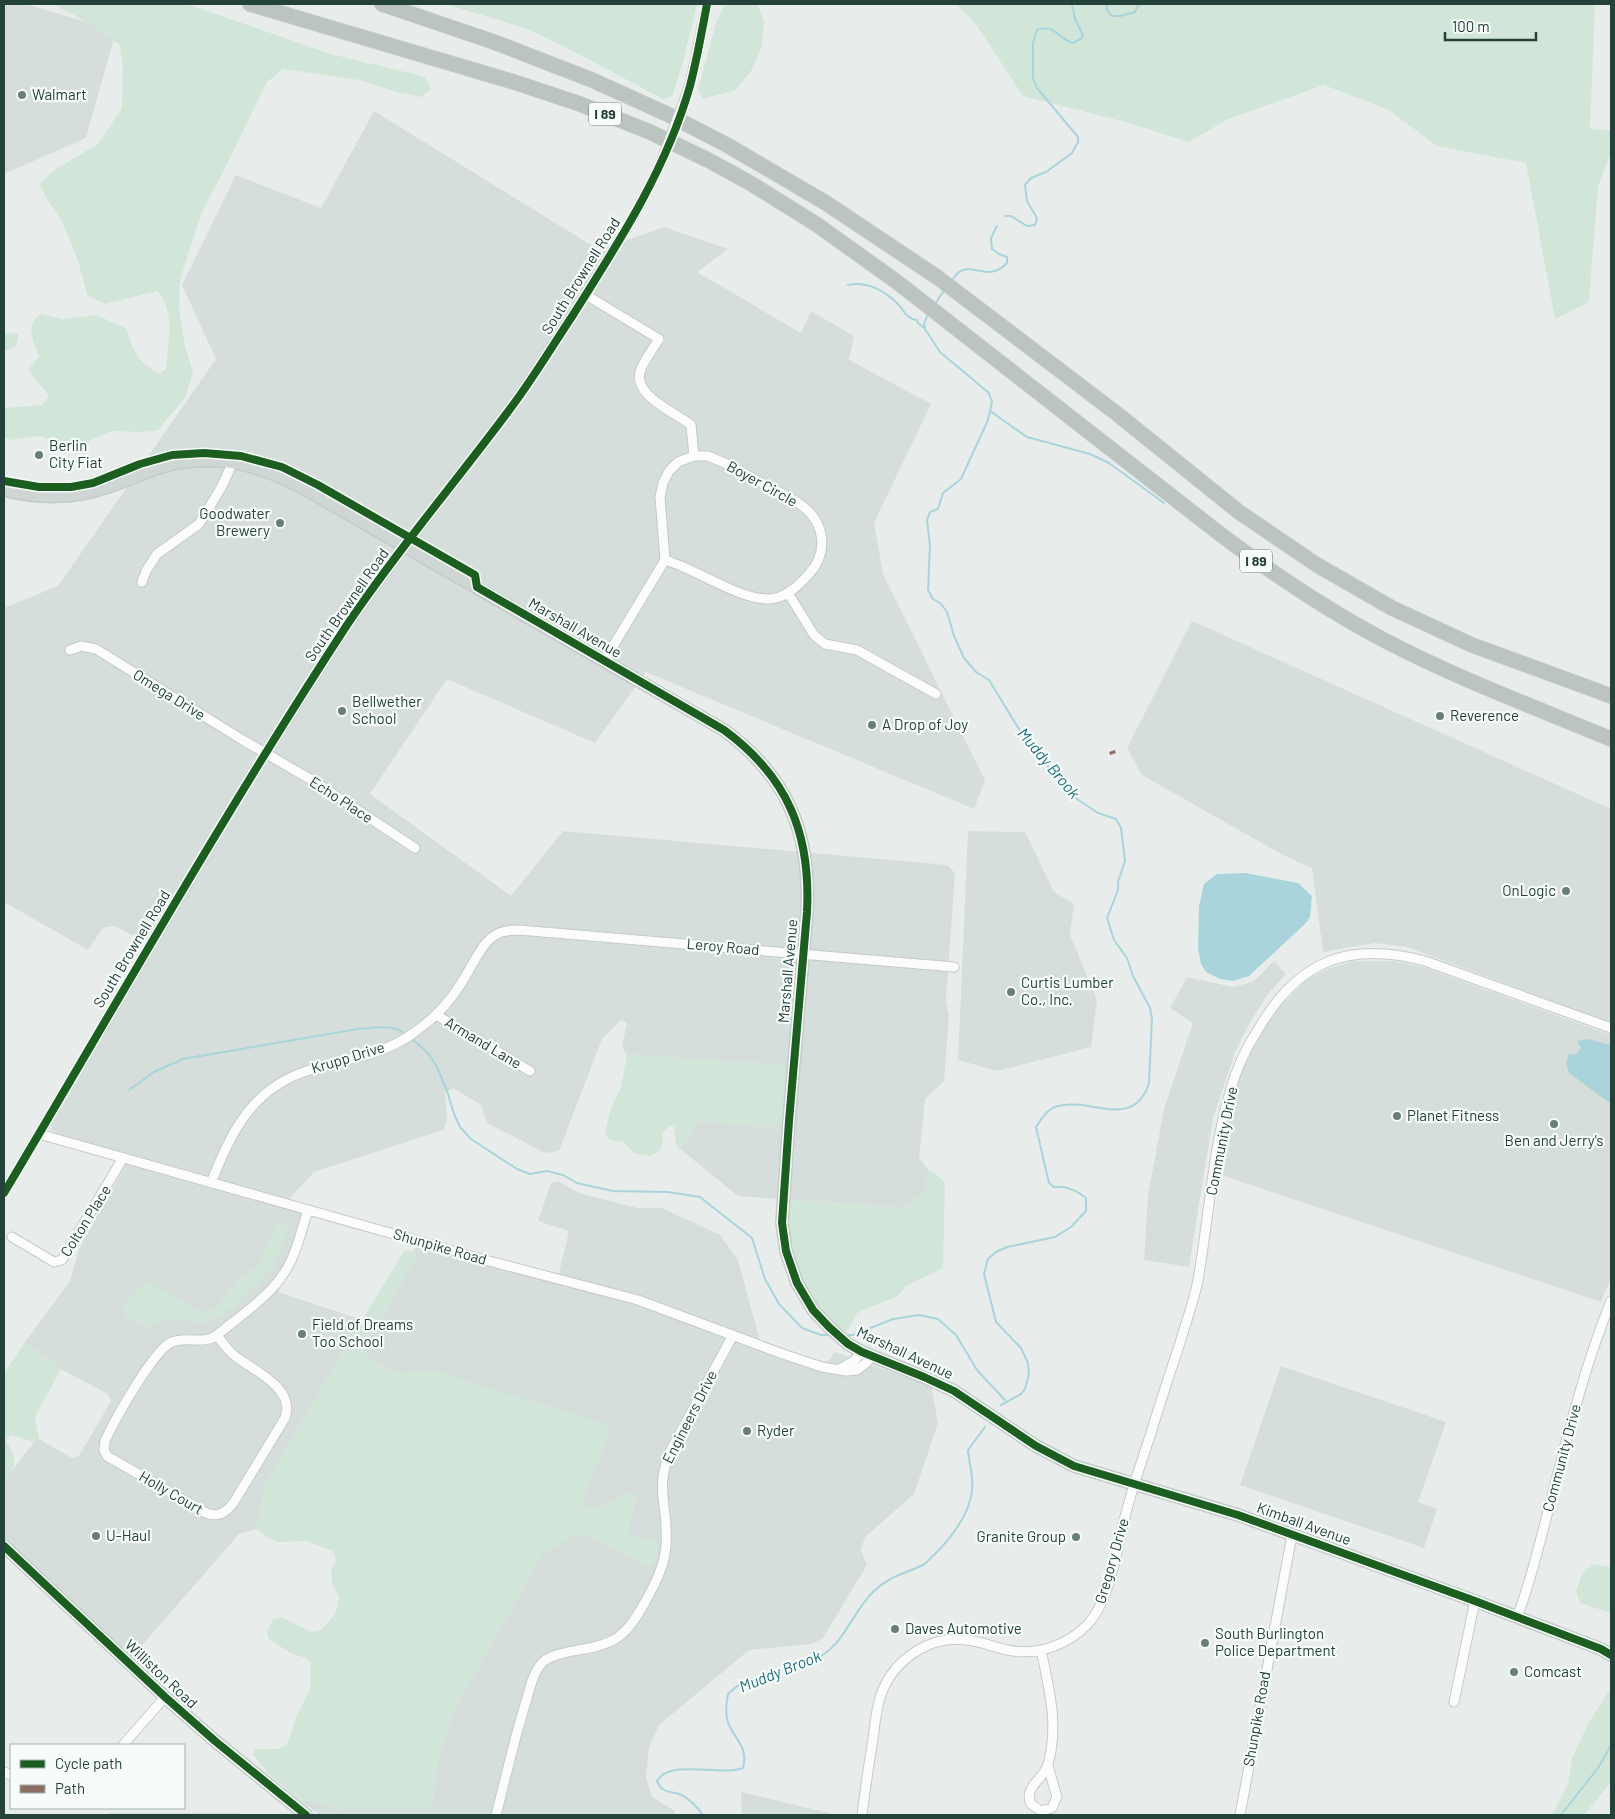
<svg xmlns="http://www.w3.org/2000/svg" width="1615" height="1819" font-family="Barlow,sans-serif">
	<rect width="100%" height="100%" fill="#e8edeb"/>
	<path fill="#d6dedb" d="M 4,4 L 26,4 L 116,31 L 86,138 L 4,174 Z
		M 374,111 L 599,250 L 664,227 L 728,249 L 697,272 L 801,333 L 811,311 L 854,336 L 849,360 L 931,404 L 874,523 L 883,574 L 985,780 L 974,809 L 646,672 L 595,743 L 447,679 L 370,794 L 511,896 L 563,831 L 947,865 L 955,873 L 946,1000 L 949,1017 L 944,1081 L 925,1099 L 919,1158 L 929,1171 L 925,1193 L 902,1208 L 738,1196 L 680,1149 L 700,1121 L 776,1127 L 788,1073 L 783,1065 L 627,1055 L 622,1046 L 627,1023 L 621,1020 L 602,1039 L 559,1151 L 545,1153 L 487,1123 L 481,1105 L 453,1088 L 445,1093 L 447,1121 L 443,1130 L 314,1172 L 287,1201 L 57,1134 L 51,1129 L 50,1122 L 149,955 L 146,942 L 114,926 L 103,928 L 88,950 L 4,902 L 4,608 L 58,586 L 216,359 L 182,285 L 236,175 L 321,208 Z
		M 1192,621 L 1611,809 L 1611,1023 L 1407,947 L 1375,943 L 1323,952 L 1312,868 L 1283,855 L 1142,775 L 1127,748 Z
		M 968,831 L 1025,832 L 1054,892 L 1074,904 L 1070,935 L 1097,1000 L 1091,1047 L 997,1071 L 958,1060 Z
		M 1274,961 L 1286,974 L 1268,994 L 1251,1021 L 1235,1052 L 1213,1118 L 1189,1267 L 1144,1260 L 1148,1196 L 1164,1109 L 1193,1023 L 1170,1008 L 1187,977 L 1233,987 L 1253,982 Z
		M 1352,961 L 1395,961 L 1423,967 L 1611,1035 L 1611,1278 L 1601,1302 L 1221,1175 L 1227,1129 L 1238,1080 L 1258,1038 L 1276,1010 L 1305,981 L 1325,970 Z
		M 126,1164 L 311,1216 L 296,1261 L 278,1292 L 362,1320 L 265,1485 L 257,1529 L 239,1534 L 132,1657 L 4,1539 L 4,1481 L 34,1442 L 39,1439 L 72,1458 L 79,1456 L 111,1401 L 108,1394 L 61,1369 L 25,1342 L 70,1281 L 79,1249 Z
		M 558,1181 L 579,1193 L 637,1208 L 662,1208 L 720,1235 L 738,1260 L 760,1341 L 803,1357 L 827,1362 L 835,1352 L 931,1386 L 938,1423 L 914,1494 L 865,1537 L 861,1550 L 867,1565 L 823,1638 L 812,1644 L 749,1650 L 659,1725 L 649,1747 L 646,1778 L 652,1797 L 675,1811 L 675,1815 L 320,1815 L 303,1803 L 308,1800 L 340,1809 L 433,1801 L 438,1758 L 454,1710 L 543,1553 L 576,1534 L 587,1535 L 647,1566 L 653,1564 L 658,1546 L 653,1540 L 631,1537 L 628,1529 L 636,1496 L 592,1509 L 584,1507 L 582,1499 L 610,1431 L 438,1372 L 400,1373 L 390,1370 L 366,1356 L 364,1348 L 416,1257 L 413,1251 L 418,1245 L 558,1277 L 569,1231 L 538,1221 L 551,1183 Z
		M 1281,1366 L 1446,1422 L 1418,1502 L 1437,1509 L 1424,1548 L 1240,1485 Z
		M 741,1792 L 837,1815 L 742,1815 Z
		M 110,1813 L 240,1813 L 241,1815 L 105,1815 Z"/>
	<path fill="#d1e6d8" d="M 53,4 L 187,4 L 331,54 L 426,77 L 431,89 L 421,97 L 400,93 L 359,80 L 283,69 L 267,82 L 227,164 L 202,212 L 180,280 L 179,310 L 185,346 L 193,373 L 185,398 L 158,430 L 142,432 L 112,431 L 86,442 L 71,447 L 39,436 L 11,440 L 4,437 L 4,408 L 42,405 L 49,397 C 44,388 31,376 29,369 L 39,356 C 33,341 25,325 40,314 L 63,319 L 96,315 L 126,328 C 134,351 136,362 159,373 L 166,370 C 168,345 176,310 157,291 L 105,304 L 87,295 C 82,272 74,247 63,224 C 56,209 46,202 40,184 L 53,171 L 98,144 L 122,108 L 123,67 L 120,45 L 94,26 Z
		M 445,4 L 697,4 L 683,62 L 672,97 L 663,99 L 567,48 L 528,29 Z
		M 725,4 L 757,4 L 764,21 L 762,46 L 751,71 L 736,90 L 703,99 L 698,91 L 716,23 Z
		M 956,4 L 1595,4 L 1590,129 L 1611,130 L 1611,152 L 1598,187 L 1589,302 L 1555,319 L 1526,163 L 1437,146 L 1389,110 L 1324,85 L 1228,119 L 1189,142 L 1129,123 L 1023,96 L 975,23 Z
		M 4,333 L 18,334 C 19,346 14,348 4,351 Z
		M 627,1055 L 783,1065 L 789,1073 L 785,1120 L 776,1127 L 700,1121 L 680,1149 L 676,1144 L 674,1127 L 670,1125 L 662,1133 L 663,1143 L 659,1152 L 650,1156 L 634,1153 L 623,1142 L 610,1140 L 605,1132 L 611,1108 L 621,1087 Z
		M 929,1171 L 934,1172 L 945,1183 L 943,1268 L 906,1286 L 898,1296 L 857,1313 L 848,1330 L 842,1333 C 836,1326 828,1320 822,1314 C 796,1283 786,1240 788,1200 L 902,1208 L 925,1193 Z
		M 284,1224 L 288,1229 L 273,1266 L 260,1283 L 219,1317 L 200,1323 L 166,1318 L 148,1328 L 125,1316 L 122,1307 L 144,1283 L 151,1284 L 200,1311 L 213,1309 L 236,1282 L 259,1263 L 276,1225 Z
		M 405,1250 L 413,1251 L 416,1257 L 364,1347 L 366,1356 L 390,1370 L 400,1373 L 438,1372 L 605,1424 L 610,1431 L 582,1499 L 584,1507 L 592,1509 L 632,1492 L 636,1496 L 628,1529 L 631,1536 L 653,1540 L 658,1546 L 653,1564 L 647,1566 L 586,1535 L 576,1534 L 543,1553 L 454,1710 L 438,1758 L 433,1801 L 425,1809 L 340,1809 L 308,1800 L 303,1803 L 268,1773 L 253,1754 L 255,1749 L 278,1749 L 287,1744 L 297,1715 L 310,1690 L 311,1663 L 306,1658 L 292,1654 L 269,1639 L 267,1631 L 273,1619 L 282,1617 L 311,1632 L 321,1630 L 336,1613 L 339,1598 L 332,1582 L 331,1572 L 336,1560 L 333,1551 L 306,1541 L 278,1542 L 268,1538 L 257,1529 L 265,1485 L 362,1320 Z
		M 25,1342 L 61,1369 L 35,1417 L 39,1439 L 34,1442 L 10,1435 L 6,1440 C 16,1460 19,1462 4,1481 L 4,1374 Z
		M 1592,1564 L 1611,1567 L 1611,1613 L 1580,1603 L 1576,1591 L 1582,1574 Z
		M 1611,1688 L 1611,1782 L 1584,1815 L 1552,1815 L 1568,1784 L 1572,1758 L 1589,1722 Z"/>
	<path fill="#a9d4db" d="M 1245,873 L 1298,883 L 1312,896 L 1310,917 L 1306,923 L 1249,976 L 1233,981 L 1220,979 L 1206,972 L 1201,964 L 1198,949 L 1199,906 L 1204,884 L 1217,874 Z
		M 1588,1039 L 1611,1045 L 1611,1104 L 1569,1073 L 1566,1063 L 1569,1054 L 1576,1055 L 1581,1048 L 1577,1041 Z"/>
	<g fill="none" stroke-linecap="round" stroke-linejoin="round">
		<path stroke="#a9d4db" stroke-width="2" d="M 1106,4 L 1107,10 L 1112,16 L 1120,16 L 1135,12 L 1139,4
			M 1005,216 L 1011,216 L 1027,226 L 1035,225 L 1037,218 L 1027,201 L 1025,185 L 1031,178 L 1046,172 L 1072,153 L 1078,142 L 1078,137 L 1037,88 L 1033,78 L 1033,43 L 1037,30 C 1055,23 1058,39 1073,43 L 1081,39 L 1083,35 L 1075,19 L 1072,4
			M 951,282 C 953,279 956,274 959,272 C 973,262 988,283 1007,263 L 1007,257 L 999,254 L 992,249 L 991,238 L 997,226
			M 848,285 C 867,281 883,290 897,303 C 904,310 906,319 917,320 L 918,323 L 925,329
			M 935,304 L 945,289
			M 928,314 L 924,324 L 925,329 L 940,352 L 989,393 L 992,402 L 988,420 L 961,479 L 943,493 L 938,509 L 930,512 L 927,520 L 930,546 L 928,590 L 933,599 L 941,604 L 947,612 L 954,636 L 964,658 L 976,672 L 989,680 L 1025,739 L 1074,797 L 1098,813 L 1116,819 L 1121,828 L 1125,861 L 1118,882 L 1118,890 L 1107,918 L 1114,940 L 1127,958 L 1133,976 L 1150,1008 L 1152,1018 L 1149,1083 C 1134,1131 1090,1097 1058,1106 C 1047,1109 1042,1118 1036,1127 L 1049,1183 L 1054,1187 C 1067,1186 1076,1190 1086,1198 L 1086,1211 L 1071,1227 L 1055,1237 L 1007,1247 L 996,1252 L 988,1259 L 984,1274 L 996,1322 L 1021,1348 L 1028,1363 L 1029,1374 L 1025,1389 L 1021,1394 L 1001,1405
			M 990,411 L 1027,437 L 1090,454 L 1109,463 L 1164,503
			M 413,1040 L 427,1052 L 437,1067 L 447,1091 L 454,1114 L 460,1127 L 471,1139 L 517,1169 L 530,1174 L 547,1171 L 563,1175 L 577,1183 L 613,1191 L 668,1192 L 700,1197 L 752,1238 L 765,1279 L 779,1304 L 802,1328 L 821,1335 L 830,1335
			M 129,1090 L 154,1072 L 183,1059 L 358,1029 C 371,1028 393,1024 404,1033
			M 846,1335 L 853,1335 L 893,1319 L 919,1315 L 938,1319 L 956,1335 L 977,1370 L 1005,1400
			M 703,1815 C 698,1808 688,1797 679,1794 C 668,1791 662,1793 657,1781 C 670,1758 720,1777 743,1768 C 748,1747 737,1742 729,1725 C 725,1716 726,1704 728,1694 C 748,1672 787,1673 812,1661 C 845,1646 850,1615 873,1592 C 889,1576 904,1574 923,1565 C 927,1563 930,1558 934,1555 C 951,1538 969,1516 972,1491 C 974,1477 969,1464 968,1450 L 985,1427
			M 1561,1815 L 1598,1768 L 1611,1745"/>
		<defs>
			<path id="minor" d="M 690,85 L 707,4
				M 586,295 L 659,339 C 653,349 645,359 641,369 C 630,395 675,412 691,425 L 694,456
				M 142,582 L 146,571 L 157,554 L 199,524 L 221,488 L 233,462
				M 788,593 L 814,635 L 825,644 L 857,650 L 936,694
				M 70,650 L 81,646 L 96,649 L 241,739 L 315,782 L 415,848
				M 604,661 L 665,560 L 660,497 L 663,483 L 669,471 L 678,462 L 694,456 L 708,456 L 727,464 C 742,472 756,480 771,488 C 781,493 792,498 801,505 C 825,522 829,552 809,574 C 798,586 785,599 768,599 C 738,599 696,569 665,560
				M 436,1015 L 530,1071
				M 39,1134 L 489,1261 L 638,1300 L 783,1354 L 822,1367 L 846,1371 L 857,1370 L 865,1364 L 871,1357
				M 211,1183 C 232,1130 253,1086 313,1069 C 348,1058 381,1056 412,1034 C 430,1022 446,1006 458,988 C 468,974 475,957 486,943 C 496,932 504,930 519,930 L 954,967
				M 4,1193 L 242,791 L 346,627 L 405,546 L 510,409 C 533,377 554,344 575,310 C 606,263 636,216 660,165
				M 12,1237 L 54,1262 L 62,1260 L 123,1158
				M 217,1335 C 222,1342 227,1350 235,1356 C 254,1371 296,1388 285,1418 L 234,1502 C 227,1512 218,1518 206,1513 L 107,1456 L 104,1450 L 105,1441 C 114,1421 154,1349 172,1342 C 186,1336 205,1345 217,1335 C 242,1314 273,1295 289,1265 C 298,1248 302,1228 308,1210
				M 840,1369 L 854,1361 L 862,1352
				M 1517,1617 C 1530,1584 1538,1549 1547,1515 C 1566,1442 1583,1370 1611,1301
				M 1041,1650 C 1049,1688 1059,1726 1048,1764 C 1044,1779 1023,1787 1031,1804 L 1041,1811 L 1052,1808 L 1057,1797 L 1048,1766
				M 1454,1702 L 1475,1601
				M 123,1745 L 165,1697
				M 4,1772 L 11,1775
				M 496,1815 C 506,1777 514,1739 526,1702 C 530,1688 533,1671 544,1661 C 551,1655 560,1654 568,1652 C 610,1644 622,1644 644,1604 C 654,1586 665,1566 666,1545 C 669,1508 654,1490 670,1452 L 733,1335
				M 862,1815 C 865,1790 869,1764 873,1739 C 875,1723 876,1707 882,1692 C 895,1659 930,1635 966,1640 C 980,1641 993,1647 1007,1650 C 1036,1656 1067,1646 1088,1624 C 1111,1599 1117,1546 1126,1513 C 1133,1486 1142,1460 1151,1433 C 1160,1403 1170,1373 1180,1343 C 1186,1322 1194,1301 1198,1280 C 1209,1218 1212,1153 1230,1092 C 1236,1069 1246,1048 1259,1028 C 1299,960 1349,941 1425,961 L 1611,1028
				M 1240,1815 L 1292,1535"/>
			<path id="major" d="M 4,490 C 38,499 75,499 108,487 C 130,480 150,469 173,464 C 227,453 270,469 317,496 L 724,730 C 788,777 811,834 807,912 L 789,1121 L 782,1223 L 786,1251 L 797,1283 L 813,1310 L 829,1327 L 848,1344 L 862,1352 L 924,1377 L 954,1391 L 1036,1446 L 1074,1466 L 1238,1515 L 1475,1601 L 1601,1649 L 1611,1655
				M 4,1546 L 165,1697 L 215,1741 L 306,1815"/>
			<path id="highway" d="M 250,4 L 514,82 L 580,104 L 650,132 L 708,160 L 750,183 L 816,224 L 897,282 L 1220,534 C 1272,573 1325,609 1382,639 C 1456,678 1534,707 1611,739
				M 382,4 L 494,42 L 592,80 L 667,114 L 727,145 L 826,203 L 937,277 L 1116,413 L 1239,512 L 1317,565 L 1392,608 L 1472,645 L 1611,696"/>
		</defs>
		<use href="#minor" stroke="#c5cac8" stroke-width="11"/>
		<use href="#major" stroke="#c3ccc9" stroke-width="14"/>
		<use href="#highway" stroke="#c3ccc9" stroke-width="16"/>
		<use href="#minor" stroke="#fcfcfc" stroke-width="9"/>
		<use href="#major" stroke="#cfd7d5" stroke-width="11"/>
		<use href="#highway" stroke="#bcc4c2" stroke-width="14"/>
		<defs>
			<path id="minor-bridge" d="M 660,165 L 690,85"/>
		</defs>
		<use href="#minor-bridge" stroke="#c5cac8" stroke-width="11" stroke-linecap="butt"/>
		<use href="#minor-bridge" stroke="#fcfcfc" stroke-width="9"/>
		<path stroke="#8d6e63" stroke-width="6" stroke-dasharray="12 6" stroke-linecap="butt" d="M 1112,751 L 1113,754"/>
		<defs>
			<path id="cycleway" d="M 4,481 L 39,487 L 71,487 L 93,483 L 140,464 L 172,455 L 204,453 L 241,456 L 282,467 L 318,485 L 475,575 L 477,587 L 724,730 C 788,777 811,834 807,912 L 789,1121 L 782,1223 L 786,1251 L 797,1283 L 813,1310 L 829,1327 L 848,1344 L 862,1352 L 924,1377 L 954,1391 L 1036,1446 L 1074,1466 L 1238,1515 L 1475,1601 L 1601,1649 L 1611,1655
				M 4,1193 C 117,1003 226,810 347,625 C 396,552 454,484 507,413 C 531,382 551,348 573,315 C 619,242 666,170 690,86 C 697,59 702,31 707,4
				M 4,1546 L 165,1697 L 215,1741 L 306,1815"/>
		</defs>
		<use href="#cycleway" stroke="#f7fbf9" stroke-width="11"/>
		<use href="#cycleway" stroke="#1b5e20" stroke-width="8"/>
	</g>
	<g fill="#697e78" stroke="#f7fbf9" stroke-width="2">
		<circle cx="22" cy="95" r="5"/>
		<circle cx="39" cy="455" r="5"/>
		<circle cx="280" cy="523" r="5"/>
		<circle cx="342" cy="711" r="5"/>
		<circle cx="1440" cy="716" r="5"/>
		<circle cx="872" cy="725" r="5"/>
		<circle cx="1566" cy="891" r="5"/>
		<circle cx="1011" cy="992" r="5"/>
		<circle cx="1397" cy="1116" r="5"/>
		<circle cx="1554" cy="1124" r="5"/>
		<circle cx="302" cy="1334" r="5"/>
		<circle cx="747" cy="1431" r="5"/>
		<circle cx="96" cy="1536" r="5"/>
		<circle cx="1076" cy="1537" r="5"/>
		<circle cx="895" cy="1629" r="5"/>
		<circle cx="1205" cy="1643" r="5"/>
		<circle cx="1514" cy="1672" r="5"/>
	</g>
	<g text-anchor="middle" stroke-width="4.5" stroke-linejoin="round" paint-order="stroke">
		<g fill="#f7fbf9" stroke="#637a73" stroke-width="1">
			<rect x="589" y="102.5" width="32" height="23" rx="4"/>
			<rect x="1240" y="549.5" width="32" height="23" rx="4"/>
		</g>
		<g font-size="14" font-weight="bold" fill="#24423a">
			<text x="605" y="119">I 89</text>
			<text x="1256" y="566">I 89</text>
		</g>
		<g font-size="15" fill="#24423a" stroke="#f7fbf9" text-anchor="start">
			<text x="32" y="100">Walmart</text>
			<text x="49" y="451">Berlin<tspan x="49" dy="17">City Fiat</tspan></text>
			<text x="270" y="519" text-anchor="end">Goodwater<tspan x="270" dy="17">Brewery</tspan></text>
			<text x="352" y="707">Bellwether<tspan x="352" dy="17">School</tspan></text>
			<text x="1450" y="721">Reverence</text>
			<text x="882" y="730">A Drop of Joy</text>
			<text x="1556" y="896" text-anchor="end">OnLogic</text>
			<text x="1021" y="988">Curtis Lumber<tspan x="1021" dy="17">Co., Inc.</tspan></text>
			<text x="1407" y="1121">Planet Fitness</text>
			<text x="1554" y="1146" text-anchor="middle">Ben and Jerry's</text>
			<text x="312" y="1330">Field of Dreams<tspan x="312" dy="17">Too School</tspan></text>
			<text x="757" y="1436">Ryder</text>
			<text x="106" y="1541">U-Haul</text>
			<text x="1066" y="1542" text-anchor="end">Granite Group</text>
			<text x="905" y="1634">Daves Automotive</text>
			<text x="1215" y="1639">South Burlington<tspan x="1215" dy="17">Police Department</tspan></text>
			<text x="1524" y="1677">Comcast</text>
		</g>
		<g font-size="15" fill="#24423a" stroke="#f7fbf9">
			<text transform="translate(581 276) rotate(-58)" y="5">South Brownell Road</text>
			<text transform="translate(762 484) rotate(29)" y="5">Boyer Circle</text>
			<text transform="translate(347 605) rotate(-55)" y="5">South Brownell Road</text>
			<text transform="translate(575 628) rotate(30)" y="5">Marshall Avenue</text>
			<text transform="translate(169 695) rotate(32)" y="5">Omega Drive</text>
			<text transform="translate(341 800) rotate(33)" y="5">Echo Place</text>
			<text transform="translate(723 947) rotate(5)" y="5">Leroy Road</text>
			<text transform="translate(132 949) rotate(-59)" y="5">South Brownell Road</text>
			<text transform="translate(788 971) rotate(-85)" y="5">Marshall Avenue</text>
			<text transform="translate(483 1043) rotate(31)" y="5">Armand Lane</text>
			<text transform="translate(348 1058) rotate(-17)" y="5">Krupp Drive</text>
			<text transform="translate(1222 1141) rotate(-79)" y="5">Community Drive</text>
			<text transform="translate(86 1221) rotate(-58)" y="5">Colton Place</text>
			<text transform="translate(440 1247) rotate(16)" y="5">Shunpike Road</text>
			<text transform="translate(905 1353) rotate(25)" y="5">Marshall Avenue</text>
			<text transform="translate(690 1417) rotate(-63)" y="5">Engineers Drive</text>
			<text transform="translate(1562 1458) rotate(-75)" y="5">Community Drive</text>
			<text transform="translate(171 1493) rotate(30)" y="5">Holly Court</text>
			<text transform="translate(1304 1524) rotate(20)" y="5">Kimball Avenue</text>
			<text transform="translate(1112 1561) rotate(-74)" y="5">Gregory Drive</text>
			<text transform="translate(161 1674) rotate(43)" y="5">Williston Road</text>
			<text transform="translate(1257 1719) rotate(-80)" y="5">Shunpike Road</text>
		</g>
		<g font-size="16" font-style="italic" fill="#1c6f80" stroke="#f7fbf9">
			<text transform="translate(1049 763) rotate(50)" y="6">Muddy Brook</text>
			<text transform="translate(780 1671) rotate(-22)" y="6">Muddy Brook</text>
		</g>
	</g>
	<rect width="1615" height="1819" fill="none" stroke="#24423a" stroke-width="10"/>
	<rect x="10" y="1744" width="175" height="65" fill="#f7fbf9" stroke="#a3b1ad"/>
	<rect x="20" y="1760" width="25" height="8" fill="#1b5e20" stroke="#a3b1ad"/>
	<text x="55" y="1769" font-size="15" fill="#24423a">Cycle path</text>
	<rect x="20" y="1785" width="25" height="8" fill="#8d6e63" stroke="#a3b1ad"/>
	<text x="55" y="1794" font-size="15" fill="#24423a">Path</text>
	<path d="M1445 32v8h91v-8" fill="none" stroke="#24423a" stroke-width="2.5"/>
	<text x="1452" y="32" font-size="15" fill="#24423a" stroke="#f7fbf9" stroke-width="4" paint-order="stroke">100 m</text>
</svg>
